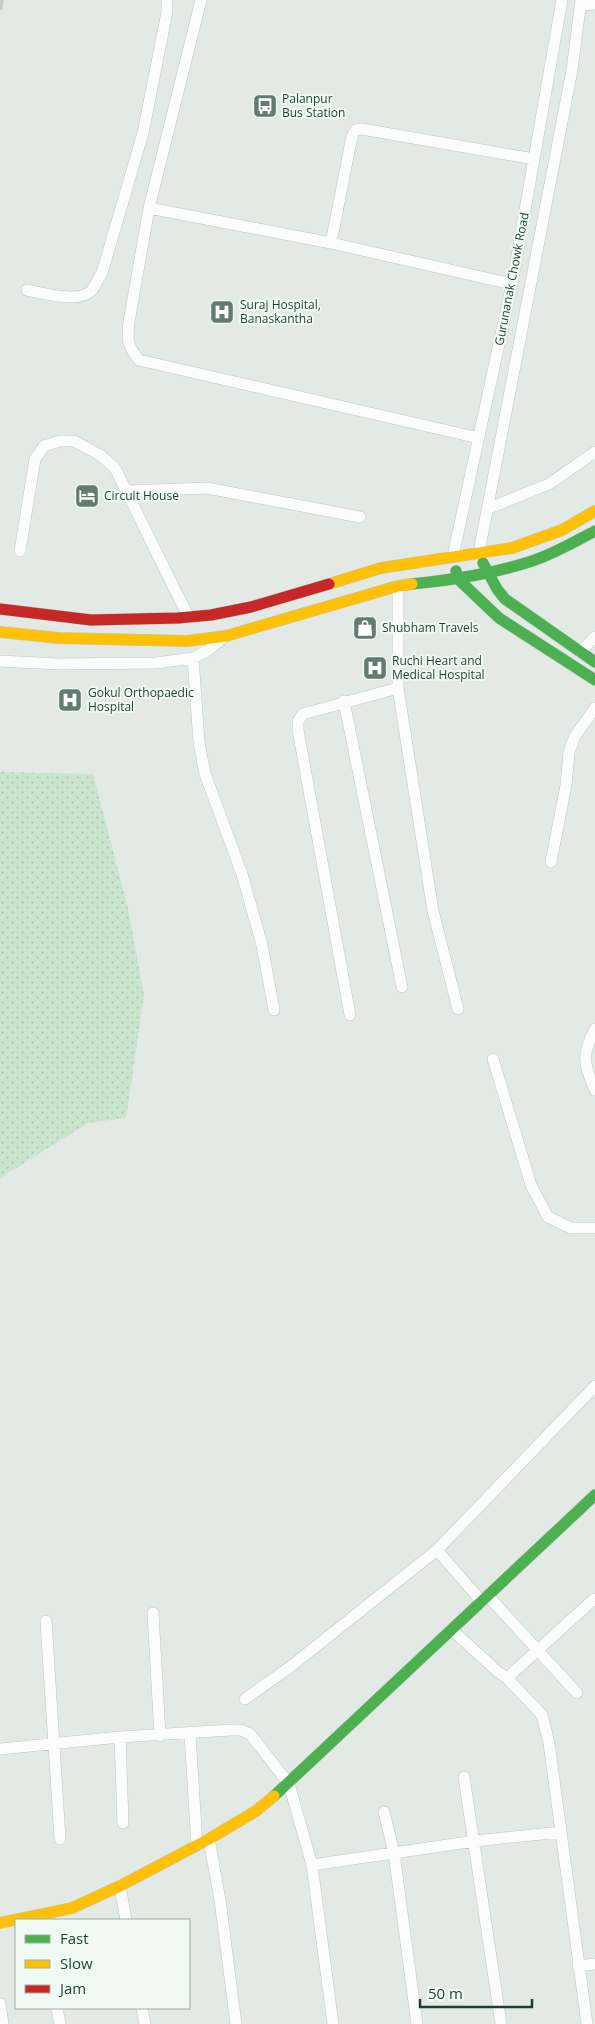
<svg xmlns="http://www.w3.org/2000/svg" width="595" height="2024" font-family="'Open Sans',sans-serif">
	<defs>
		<pattern id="park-dots" width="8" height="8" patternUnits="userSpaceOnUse" patternTransform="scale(1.25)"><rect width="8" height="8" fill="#cae5ce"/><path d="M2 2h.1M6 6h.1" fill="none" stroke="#adc6b1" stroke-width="1.8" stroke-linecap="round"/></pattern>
	</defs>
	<rect width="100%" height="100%" fill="#e3eae6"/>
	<path fill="url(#park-dots)" d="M 0,772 L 93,774 L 128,908 L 144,995 L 126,1118 L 88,1123 L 0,1178 Z"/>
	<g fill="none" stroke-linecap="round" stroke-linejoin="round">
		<defs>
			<path id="street" d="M 201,0 L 149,208 L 129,322 C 127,340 127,345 139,360 L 479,438
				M 580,5 L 595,4
				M 149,208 L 331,243 L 512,284
				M 331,243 L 352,136 L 356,130 L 362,129 L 534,159
				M 27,290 C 43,293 80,304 92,290 C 96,285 98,278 102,273 L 143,133 L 167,12 L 167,0
				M 127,491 L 207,488 L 360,517
				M 487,509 L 549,484 L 595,452
				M 20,551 L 35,459 L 44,446 L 60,441 L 74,441 L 100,455 L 115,468 L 178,596 L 189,617
				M 479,552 L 572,70 L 581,0
				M 453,556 L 512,284 L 562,0
				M 398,586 L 398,688 L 433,911 L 458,1009
				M 580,652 L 595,637
				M 193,658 L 199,742 L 205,774 L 242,874 L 262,945 L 274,1010
				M 0,661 L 58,664 L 156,663 L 193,658 L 207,651 L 223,638
				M 344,701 L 402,987
				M 551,862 L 566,785 L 569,752 L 575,736 L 595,708
				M 350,1015 L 298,730 L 298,721 L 303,714 L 398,688
				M 595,1029 C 581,1055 584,1065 595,1090
				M 493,1059 L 531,1185 L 548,1217 L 571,1228 L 595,1228
				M 437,1550 L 482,1602
				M 488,1596 L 577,1693
				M 153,1613 L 160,1736
				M 46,1621 L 60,1839
				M 452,1630 L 498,1672 L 507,1678 L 542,1715 L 549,1743 L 587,2024
				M 507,1678 L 594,1599
				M 245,1699 L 290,1667 L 437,1550 L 595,1386
				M 190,1734 L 197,1845
				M 120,1737 L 123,1823
				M 0,1749 L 120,1737 L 230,1730 L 241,1730 L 250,1734 L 289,1784 L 312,1865 L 333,2024
				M 464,1777 L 501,2024
				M 384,1812 L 394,1853 L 417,2024
				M 209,1839 L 220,1900 L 236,2024
				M 312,1865 L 475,1841 L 561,1832
				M 120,1886 L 126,1920
				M 578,1966 L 595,1964
				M 0,2004 L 3,2024
				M 57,2008 L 60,2024
				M 142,2008 L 145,2024"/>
			<path id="fast" d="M 483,563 L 497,589 L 505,599 L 595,662
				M 456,571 L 458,579 L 499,618 L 595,680
				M 412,584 C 452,580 491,574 529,562 C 552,555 574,542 595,531
				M 274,1796 L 595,1495"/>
			<path id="slow" d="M 329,584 L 381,568 L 512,548 L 562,530 L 595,511
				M 0,632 L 59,638 L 187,641 L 226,636 L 398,586 L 412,584
				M 0,1923 L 72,1908 L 120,1886 L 209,1839 L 256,1811 L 274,1796"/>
			<path id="jam" d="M 0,609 L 91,620 L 178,618 L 211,615 L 251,607 L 329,584"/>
		</defs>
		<use href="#street" stroke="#c0c7c3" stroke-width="12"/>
		<use href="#fast" stroke="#bec8c3" stroke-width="12"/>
		<use href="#slow" stroke="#bec8c3" stroke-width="12"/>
		<use href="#jam" stroke="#bec8c3" stroke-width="12"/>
		<use href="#street" stroke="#fbfcfb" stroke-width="11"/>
		<use href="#fast" stroke="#4caf50" stroke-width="11"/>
		<use href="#slow" stroke="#ffc107" stroke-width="11"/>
		<use href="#jam" stroke="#c62828" stroke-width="11"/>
		<path stroke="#c6cbc9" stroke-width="4" stroke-dasharray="10 5" stroke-linecap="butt" d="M 0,10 L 2,0"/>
	</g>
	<defs>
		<symbol id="bus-square" viewBox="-11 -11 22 22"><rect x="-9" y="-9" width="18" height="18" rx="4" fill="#637b71" stroke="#f1f9f4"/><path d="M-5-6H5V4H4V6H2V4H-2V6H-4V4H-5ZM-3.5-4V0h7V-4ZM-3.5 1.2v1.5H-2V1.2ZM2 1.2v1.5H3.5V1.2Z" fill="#fff"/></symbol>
		<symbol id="hospital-square" viewBox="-11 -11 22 22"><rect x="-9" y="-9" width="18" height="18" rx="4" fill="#637b71" stroke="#f1f9f4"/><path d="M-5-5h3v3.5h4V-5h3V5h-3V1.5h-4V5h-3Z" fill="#fff"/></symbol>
		<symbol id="hotel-square" viewBox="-11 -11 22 22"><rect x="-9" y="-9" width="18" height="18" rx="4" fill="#637b71" stroke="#f1f9f4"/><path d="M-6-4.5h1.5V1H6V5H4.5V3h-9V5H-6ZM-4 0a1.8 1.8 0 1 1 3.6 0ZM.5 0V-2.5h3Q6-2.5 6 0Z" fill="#fff"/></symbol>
		<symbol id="shop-square" viewBox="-11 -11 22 22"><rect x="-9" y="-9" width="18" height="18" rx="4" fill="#637b71" stroke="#f1f9f4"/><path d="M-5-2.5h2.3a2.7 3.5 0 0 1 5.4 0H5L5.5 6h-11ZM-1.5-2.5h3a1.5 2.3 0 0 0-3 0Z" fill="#fff"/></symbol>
	</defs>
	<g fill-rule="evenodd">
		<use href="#bus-square" x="251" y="92" width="28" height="28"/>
		<use href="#hospital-square" x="208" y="298" width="28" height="28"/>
		<use href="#hotel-square" x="73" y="482" width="28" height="28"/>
		<use href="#shop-square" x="351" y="614" width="28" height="28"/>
		<use href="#hospital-square" x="361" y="654" width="28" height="28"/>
		<use href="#hospital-square" x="56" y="686" width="28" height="28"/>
	</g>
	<g text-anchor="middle" stroke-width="4" stroke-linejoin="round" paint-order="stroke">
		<g font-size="12" fill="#1e3f32" stroke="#f1f9f4" text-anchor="start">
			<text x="282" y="103">Palanpur<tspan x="282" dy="14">Bus Station</tspan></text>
			<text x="240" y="309">Suraj Hospital,<tspan x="240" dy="14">Banaskantha</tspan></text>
			<text x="104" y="500">Circuit House</text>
			<text x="382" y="632">Shubham Travels</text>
			<text x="392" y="665">Ruchi Heart and<tspan x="392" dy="14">Medical Hospital</tspan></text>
			<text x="88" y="697">Gokul Orthopaedic<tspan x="88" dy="14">Hospital</tspan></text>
		</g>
		<g font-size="12" fill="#1e3f32" stroke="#f1f9f4">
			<text transform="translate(512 279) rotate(-79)" y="4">Gurunanak Chowk Road</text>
		</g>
	</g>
	<rect x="15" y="1919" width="175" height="90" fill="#f1f9f4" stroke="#9dafa6"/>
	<rect x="25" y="1935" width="25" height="8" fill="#4caf50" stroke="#9dafa6"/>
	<text x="60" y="1944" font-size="15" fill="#1e3f32">Fast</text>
	<rect x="25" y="1960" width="25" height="8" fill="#ffc107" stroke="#9dafa6"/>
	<text x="60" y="1969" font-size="15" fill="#1e3f32">Slow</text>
	<rect x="25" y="1985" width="25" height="8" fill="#c62828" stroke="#9dafa6"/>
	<text x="60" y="1994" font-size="15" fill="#1e3f32">Jam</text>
	<path d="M420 1999v8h112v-8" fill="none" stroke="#1e3f32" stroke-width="2.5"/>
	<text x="428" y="1999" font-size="15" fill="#1e3f32" stroke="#f1f9f4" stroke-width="4" paint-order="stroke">50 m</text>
</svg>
